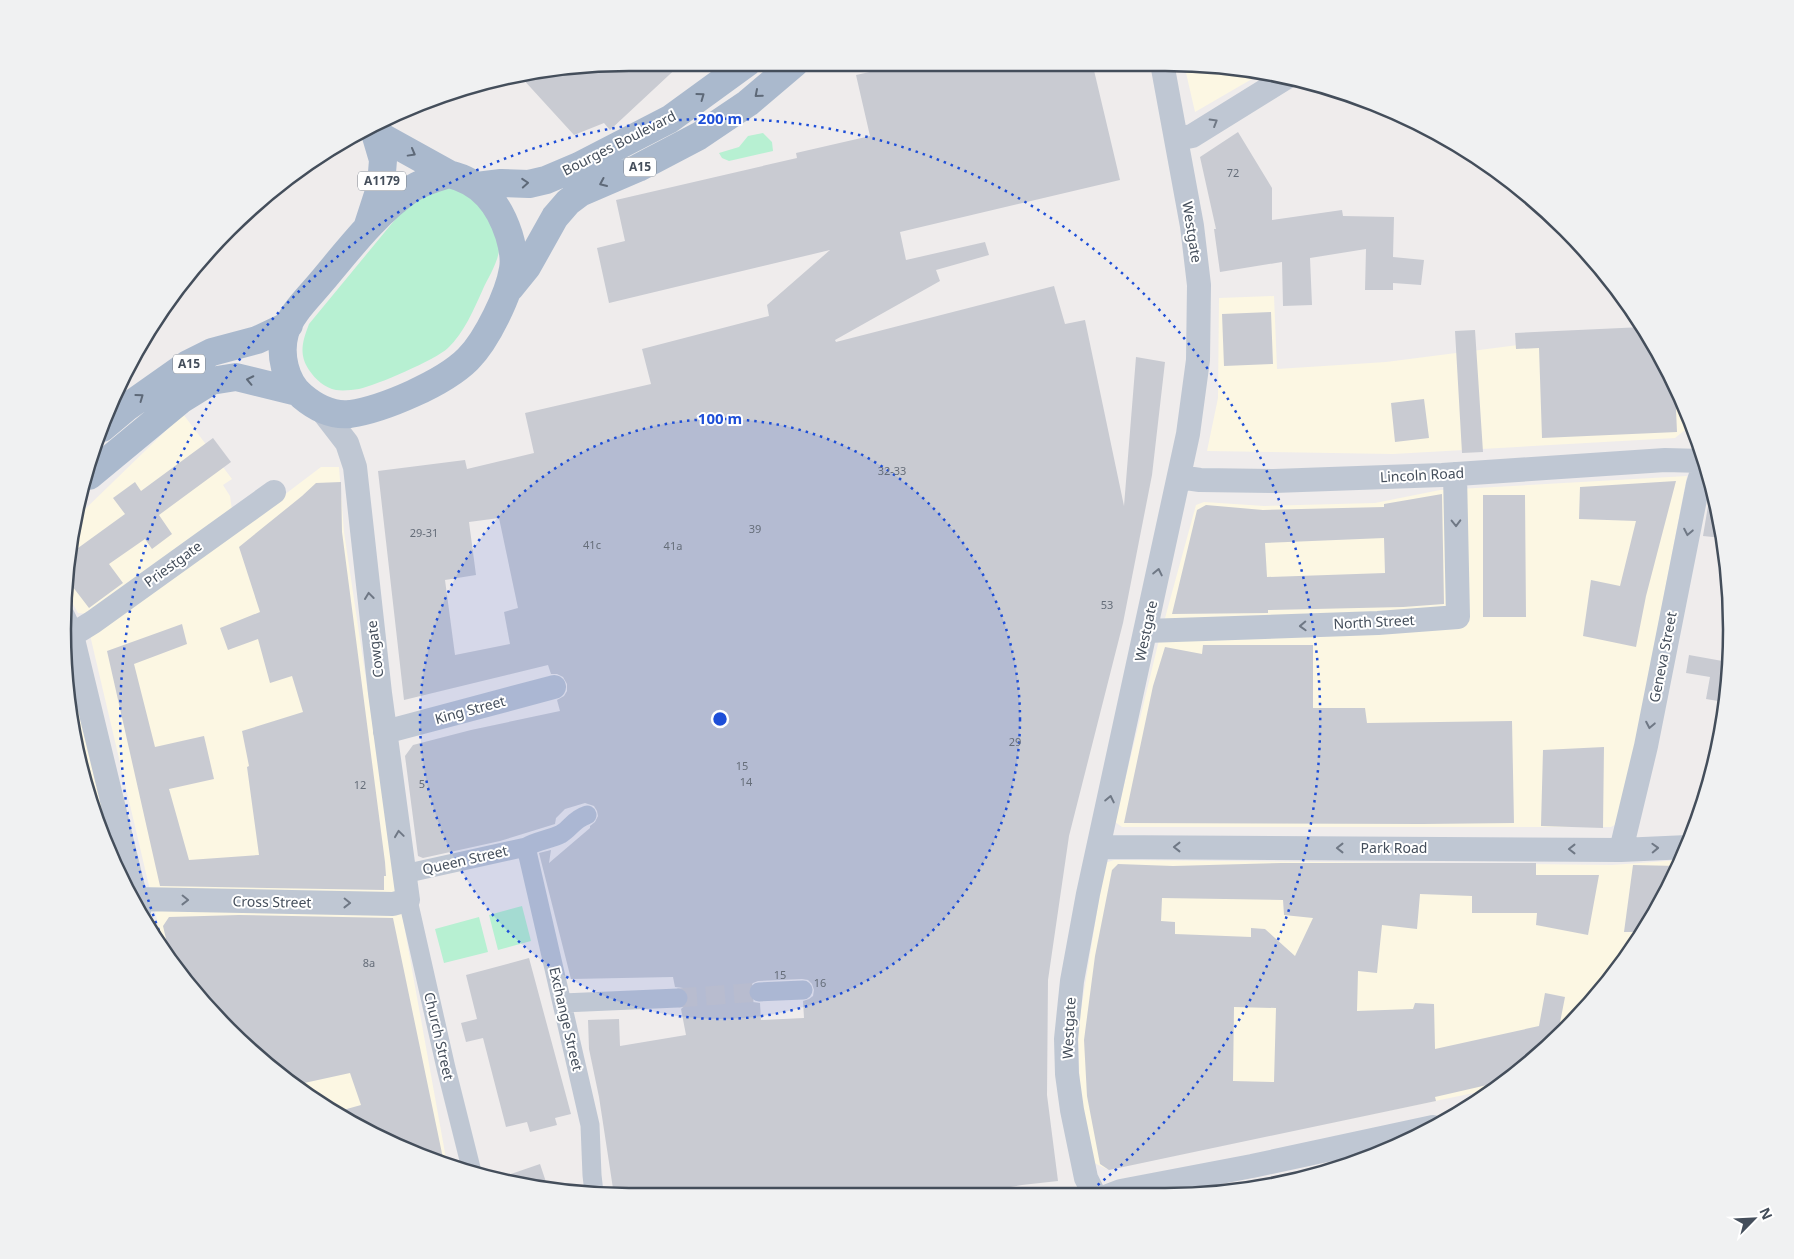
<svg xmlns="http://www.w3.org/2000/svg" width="1794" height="1259" font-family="'Noto Sans',sans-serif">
	<rect width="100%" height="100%" fill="#efecec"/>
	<path fill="#fcf7e3" d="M 1184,64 L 1264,72 L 1195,112 Z
		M 1274,296 L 1277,369 L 1386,362 L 1643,329 L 1685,406 L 1685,430 L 1675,438 L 1393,454 L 1207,451 L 1218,398 L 1219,298 Z
		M 183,414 L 232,479 L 223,485 L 230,496 L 232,510 L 88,614 L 78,613 L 65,590 L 67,556 L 78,516 Z
		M 321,467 L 339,467 L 344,532 L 395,875 L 447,1164 L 412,1153 L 314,1101 L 228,1030 L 165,954 L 90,635 L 259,514 Z
		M 1687,476 L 1620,822 L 1611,827 L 1122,827 L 1115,822 L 1159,640 L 1196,505 L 1204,502 L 1264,506 L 1375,503 L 1440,490 Z
		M 65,651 L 113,826 L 105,834 L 73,740 Z
		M 1114,860 L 1612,865 L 1681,860 L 1636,945 L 1565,1031 L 1509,1079 L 1493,1089 L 1107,1169 L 1094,1163 L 1080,1094 L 1078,1028 L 1105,863 Z"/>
	<path fill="#b7f0d2" d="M 763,133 L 772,142 L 773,151 L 729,161 L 722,158 L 719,153 L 739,147 L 748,136 Z
		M 444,188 C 449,189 455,188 459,190 C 474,196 489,214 494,229 C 495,234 499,241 499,247 C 500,259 488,278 483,289 C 474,309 464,333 448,348 C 435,360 377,385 359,389 C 352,390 343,391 336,390 C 325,388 315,379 309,370 C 298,354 303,340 309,324 L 398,216 C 412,203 425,194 444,188 Z
		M 522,906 L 531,941 L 498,950 L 489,915 Z
		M 479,917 L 488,952 L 444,963 L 435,929 Z"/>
	<path fill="#c9cbd2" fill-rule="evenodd" d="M 630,62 L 683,62 L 610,130 L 604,123 L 574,135 L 521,77 Z
		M 872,62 L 1092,62 L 1120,180 L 900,232 L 906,260 L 985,242 L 989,255 L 936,270 L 940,281 L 835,340 L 836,342 L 1054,286 L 1065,324 L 1085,320 L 1124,506 L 1136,357 L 1165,362 L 1152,475 L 1123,623 L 1069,836 L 1048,980 L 1047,1095 L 1058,1181 L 1022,1185 L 956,1196 L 630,1196 L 614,1195 L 599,1097 L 589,1049 L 588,1020 L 619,1019 L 620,1046 L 686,1035 L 681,1009 L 688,1003 L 688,992 L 683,988 L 675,987 L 673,977 L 571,979 L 539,853 L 551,850 L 549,863 L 590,828 L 590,826 L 595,822 L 598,816 L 597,811 L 594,806 L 585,803 L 565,809 L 556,818 L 555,824 L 500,841 L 423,858 L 418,856 L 405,756 L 413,745 L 471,730 L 560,711 L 557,700 L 564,696 L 567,691 L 567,684 L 563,677 L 557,674 L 551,674 L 548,665 L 404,700 L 378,471 L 465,460 L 467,469 L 534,453 L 525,413 L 651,384 L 642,349 L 769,316 L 767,305 L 830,250 L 609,303 L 597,248 L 625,241 L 616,200 L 797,158 L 796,153 L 870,136 L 856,75 L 874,71 ZM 499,518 L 518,608 L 504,612 L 510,644 L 455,655 L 445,580 L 476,575 L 469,522 ZM 802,979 L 808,980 L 812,984 L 814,990 L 813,996 L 809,999 L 803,1001 L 804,1018 L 761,1020 L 760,1003 L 753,1002 L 750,998 L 748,993 L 749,987 L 753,983 L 758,981 Z
		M 1238,132 L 1272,188 L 1272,220 L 1342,210 L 1343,216 L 1394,217 L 1393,257 L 1424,260 L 1421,285 L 1393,283 L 1393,290 L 1365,290 L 1366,249 L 1310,258 L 1312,305 L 1283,306 L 1282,262 L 1220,272 L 1214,229 L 1216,229 L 1200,157 Z
		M 1271,312 L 1273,364 L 1224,366 L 1222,314 Z
		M 1643,327 L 1675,387 L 1677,432 L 1542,438 L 1539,348 L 1516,349 L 1515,333 Z
		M 1475,330 L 1483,452 L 1462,453 L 1455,331 Z
		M 1424,399 L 1429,438 L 1395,442 L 1391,403 Z
		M 213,438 L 231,462 L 159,515 L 172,534 L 152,549 L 145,539 L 109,564 L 123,583 L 89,608 L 66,578 L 67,556 L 125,514 L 113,498 L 135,482 L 141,491 Z
		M 1676,481 L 1646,596 L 1636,647 L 1583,636 L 1591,580 L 1620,586 L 1636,521 L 1579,519 L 1580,487 Z
		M 341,482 L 342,532 L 385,862 L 386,876 L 384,876 L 384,890 L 160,886 L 107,651 L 182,624 L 187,644 L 134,664 L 155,747 L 204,736 L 214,779 L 169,789 L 189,860 L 259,855 L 247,767 L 249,766 L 242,731 L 303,712 L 292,676 L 270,683 L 258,639 L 228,650 L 220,628 L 260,612 L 239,547 L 302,496 L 316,483 Z
		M 1711,488 L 1721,519 L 1723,538 L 1703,536 Z
		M 1442,494 L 1444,604 L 1403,607 L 1268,610 L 1268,613 L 1172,614 L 1197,510 L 1206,505 L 1263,510 L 1384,507 L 1384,504 ZM 1384,538 L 1385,573 L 1267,577 L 1265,543 Z
		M 1483,495 L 1525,495 L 1526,617 L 1483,617 Z
		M 1203,645 L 1313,645 L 1313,708 L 1365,708 L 1367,723 L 1512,721 L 1514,823 L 1422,824 L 1124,823 L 1153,686 L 1165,647 L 1202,654 Z
		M 1689,655 L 1728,662 L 1724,702 L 1706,699 L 1710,677 L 1686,673 Z
		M 1604,747 L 1603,828 L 1541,826 L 1543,750 Z
		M 1282,863 L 1536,863 L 1536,875 L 1599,875 L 1588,935 L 1536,925 L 1537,913 L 1472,913 L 1472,896 L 1420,894 L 1417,929 L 1382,925 L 1377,973 L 1358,971 L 1357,1011 L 1413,1009 L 1415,1003 L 1434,1004 L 1435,1049 L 1539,1026 L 1545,993 L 1565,997 L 1557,1038 L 1509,1080 L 1435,1097 L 1436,1101 L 1109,1170 L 1100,1164 L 1087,1096 L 1084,1040 L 1095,956 L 1112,870 L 1118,864 L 1173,866 ZM 1162,898 L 1283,900 L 1284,915 L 1313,918 L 1295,956 L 1265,929 L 1251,928 L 1251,937 L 1175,934 L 1175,922 L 1161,921 ZM 1234,1007 L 1276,1008 L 1274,1082 L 1233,1081 Z
		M 1633,865 L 1678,866 L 1643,932 L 1624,932 Z
		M 239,915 L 393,918 L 444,1163 L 412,1153 L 336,1112 L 361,1105 L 350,1073 L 295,1085 L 228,1030 L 171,960 L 163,926 L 169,917 Z
		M 529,958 L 571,1114 L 555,1118 L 557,1125 L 530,1132 L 527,1122 L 506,1127 L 483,1038 L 466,1042 L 461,1023 L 477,1019 L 466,975 Z
		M 540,1164 L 548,1188 L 519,1186 L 496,1179 Z"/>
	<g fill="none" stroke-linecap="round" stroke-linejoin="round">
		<path stroke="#cdcccf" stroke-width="19" stroke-dasharray="19 9" stroke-linecap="butt" d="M 678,998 L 759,992"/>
		<path stroke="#bfc7d3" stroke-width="19" d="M 526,847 L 590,1125 L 592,1175 L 594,1193
			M 404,874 L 526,847 C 537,841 551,839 561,834 C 571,828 574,819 587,815
			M 408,900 L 446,1068 L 472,1172
			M 759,992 L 803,990
			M 563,1003 L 678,998"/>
		<path stroke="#bfc7d3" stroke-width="24" d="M 1177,139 L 1192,136 L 1287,77
			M 1179,477 L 1200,480 L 1274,481 L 1442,475 L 1665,460 L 1703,461
			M 63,616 L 72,635 L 139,912
			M 1146,631 L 1378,623 L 1458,617 L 1455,474
			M 72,635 L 93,622 L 274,492
			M 385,732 L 554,687
			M 1099,847 L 1621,850 L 1688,847
			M 1621,850 L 1646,746 L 1698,484 L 1704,465
			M 136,899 L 393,904 L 408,900 L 380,693 L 355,467 L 347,443 L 320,408
			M 1095,1196 L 1086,1178 L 1072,1110 L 1067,1074 L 1066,1039 L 1072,981 L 1088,894 L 1188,434 L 1198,360 L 1199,285 L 1192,226 L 1162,63
			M 1108,1196 L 1121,1191 L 1252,1166 L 1433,1127"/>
		<path stroke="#aab9cd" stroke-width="28" d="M 370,128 L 375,133 L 449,174
			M 449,174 C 482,182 499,204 509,235 C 512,245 515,258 513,269 C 509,294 487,340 468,359 C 444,383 384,409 350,414 C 332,416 315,407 302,396 C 285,382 279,354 285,333 C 291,313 309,297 322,281 C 349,249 376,213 411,189 C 422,182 436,178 449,174 Z
			M 477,186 L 501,183 L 529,184 L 546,180 L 579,166 L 670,119 L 747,63
			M 368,225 L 381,185 L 383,160 L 375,133
			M 510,288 L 527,267 L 555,217 L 568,202 L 580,193 L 638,168 L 699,136 L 748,103 L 795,63
			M 102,428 L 127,407 L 188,364 L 212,352 L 257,340 L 289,325
			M 89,476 L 182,399 L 211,381 L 236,377 L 297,392"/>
	</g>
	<defs><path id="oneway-chevron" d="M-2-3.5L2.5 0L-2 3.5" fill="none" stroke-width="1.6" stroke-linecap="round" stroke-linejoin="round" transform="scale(1.25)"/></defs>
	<g stroke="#5e6978">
		<use href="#oneway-chevron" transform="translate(758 94) rotate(139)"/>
		<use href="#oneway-chevron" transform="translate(701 96) rotate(-36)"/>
		<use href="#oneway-chevron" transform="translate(412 153) rotate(29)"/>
		<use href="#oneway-chevron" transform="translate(525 183) rotate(-4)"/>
		<use href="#oneway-chevron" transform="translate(603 183) rotate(156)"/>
		<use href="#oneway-chevron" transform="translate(250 380) rotate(-168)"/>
		<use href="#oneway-chevron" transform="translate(140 397) rotate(-36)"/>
	</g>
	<g stroke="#6f7885">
		<use href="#oneway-chevron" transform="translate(1214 122) rotate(-31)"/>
		<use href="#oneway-chevron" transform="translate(1456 523) rotate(89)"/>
		<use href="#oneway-chevron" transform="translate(1688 532) rotate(101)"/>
		<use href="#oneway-chevron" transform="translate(1158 572) rotate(-78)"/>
		<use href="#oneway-chevron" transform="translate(369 596) rotate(-97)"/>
		<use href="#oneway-chevron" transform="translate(1303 626) rotate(178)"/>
		<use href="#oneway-chevron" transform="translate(1650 725) rotate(101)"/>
		<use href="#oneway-chevron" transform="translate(1110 799) rotate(-78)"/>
		<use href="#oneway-chevron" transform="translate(399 834) rotate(-98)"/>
		<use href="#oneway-chevron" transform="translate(1177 847) rotate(-180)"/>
		<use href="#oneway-chevron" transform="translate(1340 848) rotate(-180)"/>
		<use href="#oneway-chevron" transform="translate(1655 848) rotate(-2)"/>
		<use href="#oneway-chevron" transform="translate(1572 849) rotate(-180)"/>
		<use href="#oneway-chevron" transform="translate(185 900) rotate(1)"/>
		<use href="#oneway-chevron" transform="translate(347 903) rotate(1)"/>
	</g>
	<circle cx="720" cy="719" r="300" fill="#1d4ed8" fill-opacity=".12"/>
	<g fill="none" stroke="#1d4ed8" stroke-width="2.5" stroke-dasharray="2.5 5">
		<circle cx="720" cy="719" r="300"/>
		<path d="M170 958A600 600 0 1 1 1085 1195"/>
	</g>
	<g text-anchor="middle" stroke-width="4" stroke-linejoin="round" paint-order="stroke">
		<g font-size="11" fill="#656d79">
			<text x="1233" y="177">72</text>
			<text x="892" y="475">32-33</text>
			<text x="755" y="533">39</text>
			<text x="424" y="537">29-31</text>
			<text x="592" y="549">41c</text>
			<text x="673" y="550">41a</text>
			<text x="1107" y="609">53</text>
			<text x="1015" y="746">29</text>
			<text x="742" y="770">15</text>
			<text x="746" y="786">14</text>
			<text x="422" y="788">5</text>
			<text x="360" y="789">12</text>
			<text x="369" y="967">8a</text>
			<text x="780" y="979">15</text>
			<text x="820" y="987">16</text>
		</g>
		<g fill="#fff" stroke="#7c838c" stroke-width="1">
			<rect x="624" y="157.5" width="32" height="19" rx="4"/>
			<rect x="358" y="171.5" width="48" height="19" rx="4"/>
			<rect x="173" y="354.5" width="32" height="19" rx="4"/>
		</g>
		<g font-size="12" font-weight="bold" fill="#444e5b">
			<text x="640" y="171">A15</text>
			<text x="382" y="185">A1179</text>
			<text x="189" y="368">A15</text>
		</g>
		<g font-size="14" fill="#444e5b" stroke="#fff">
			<text transform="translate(619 143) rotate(-27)" y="5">Bourges Boulevard</text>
			<text transform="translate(1192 232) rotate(81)" y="5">Westgate</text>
			<text transform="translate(1422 475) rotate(-3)" y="5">Lincoln Road</text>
			<text transform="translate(173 564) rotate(-36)" y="5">Priestgate</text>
			<text transform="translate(1374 622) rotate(-3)" y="5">North Street</text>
			<text transform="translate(1146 631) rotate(-78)" y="5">Westgate</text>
			<text transform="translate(375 649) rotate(-97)" y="5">Cowgate</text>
			<text transform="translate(1663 657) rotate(-79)" y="5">Geneva Street</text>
			<text transform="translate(470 710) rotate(-15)" y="5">King Street</text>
			<text x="1394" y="853">Park Road</text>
			<text transform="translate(465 860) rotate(-13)" y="5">Queen Street</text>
			<text transform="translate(272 902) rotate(1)" y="5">Cross Street</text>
			<text transform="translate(566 1019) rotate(77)" y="5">Exchange Street</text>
			<text transform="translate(1069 1028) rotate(-87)" y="5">Westgate</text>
			<text transform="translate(439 1036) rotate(77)" y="5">Church Street</text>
		</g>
	</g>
	<path d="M0 0H1794V1259H0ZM629 71H1165A558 558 0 0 1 1723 629V630A558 558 0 0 1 1165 1188H629A558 558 0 0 1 71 630V629A558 558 0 0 1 629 71Z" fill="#f0f1f2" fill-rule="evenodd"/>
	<path fill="none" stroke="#444e5b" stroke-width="2.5" d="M629 71H1165A558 558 0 0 1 1723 629V630A558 558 0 0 1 1165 1188H629A558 558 0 0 1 71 630V629A558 558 0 0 1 629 71Z"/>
	<circle cx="720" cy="719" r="8" fill="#1d4ed8" stroke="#fff" stroke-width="2.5"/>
	<g font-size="15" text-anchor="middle" font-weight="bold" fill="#1d4ed8" stroke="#fff" stroke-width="4" stroke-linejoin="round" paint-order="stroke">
		<text x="720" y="124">200 m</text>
		<text x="720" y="424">100 m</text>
	</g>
	<g transform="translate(1754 1219) rotate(66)" stroke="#ffffff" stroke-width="4" paint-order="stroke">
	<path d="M0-4L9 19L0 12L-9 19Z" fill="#444e5b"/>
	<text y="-8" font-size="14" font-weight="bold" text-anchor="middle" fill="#444e5b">N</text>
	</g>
</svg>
